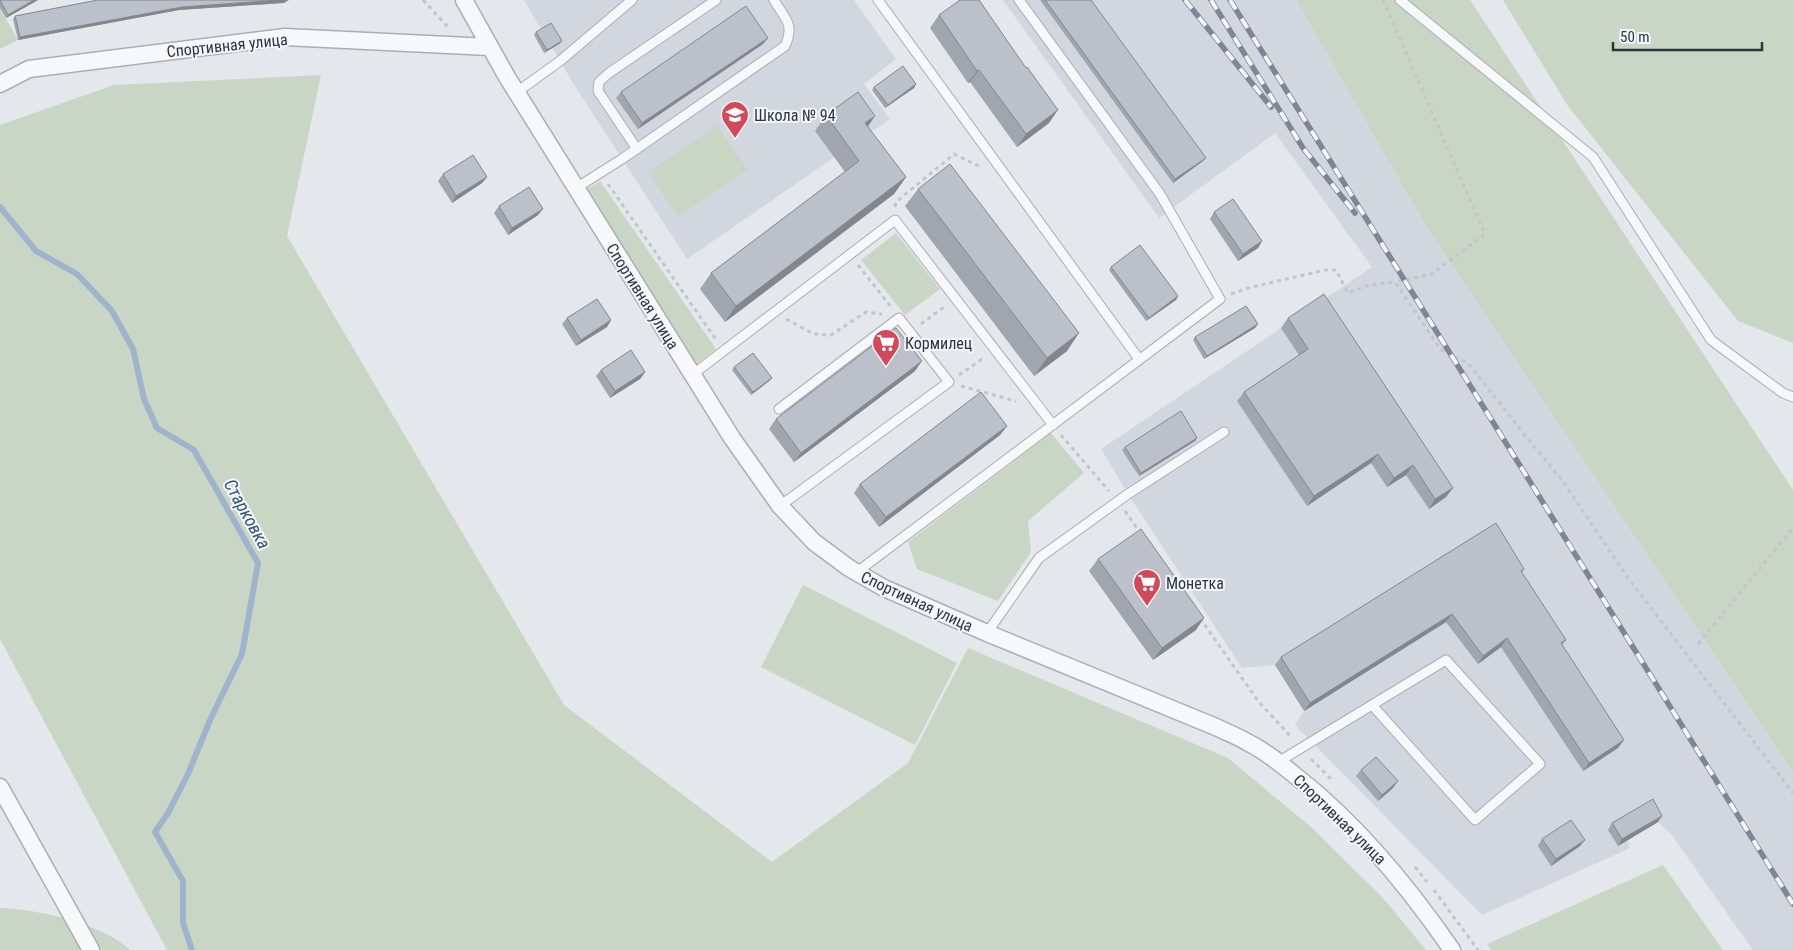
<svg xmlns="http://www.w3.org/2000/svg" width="1793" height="950" font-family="'Roboto Condensed',sans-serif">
	<rect width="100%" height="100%" fill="#e4e7ec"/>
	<path fill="#d2d6de" d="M 524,0 L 854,0 L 896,59 L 864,84 L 890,119 L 687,259 L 573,83 Z
		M 1003,0 L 1296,0 L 1427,228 L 1793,772 L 1793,950 L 1753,950 L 1671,834 L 1658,822 L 1627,840 L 1630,848 L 1482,915 L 1295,725 L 1304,711 L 1275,665 L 1242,668 L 1128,494 L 1101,449 L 1372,267 L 1275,133 L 1159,218 Z"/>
	<path fill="#c9d6c5" d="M 1296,0 L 1470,0 L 1793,490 L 1793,772 L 1427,228 Z
		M 1503,0 L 1793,0 L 1793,343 L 1738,321 L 1568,106 Z
		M 0,9 L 18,40 L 0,49 Z
		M 321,75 L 287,236 L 564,705 L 772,862 L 908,763 L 968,648 L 1228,758 L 1312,828 L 1383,898 L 1426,950 L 167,950 L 0,639 L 0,125 L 114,85 Z
		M 717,125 L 748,170 L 678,217 L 648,172 Z
		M 600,181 L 716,349 L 694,366 L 584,191 Z
		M 896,233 L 940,289 L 905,315 L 861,260 Z
		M 1051,433 L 1084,473 L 1028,521 L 1031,552 L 998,601 L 917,569 L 908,542 Z
		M 803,585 L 957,663 L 915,745 L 761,667 Z
		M 1663,865 L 1723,950 L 1491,950 L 1487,944 Z
		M 0,908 C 37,909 103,924 130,950 L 0,950 Z"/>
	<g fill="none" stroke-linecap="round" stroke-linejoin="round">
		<path stroke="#9fb4cc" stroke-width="6" d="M 0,207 L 36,251 L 77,274 L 112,311 L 133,349 L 144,399 L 157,428 L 194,450 L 258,563 L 242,654 L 210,720 L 188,774 L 168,813 L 155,832 L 183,881 L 183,923 L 192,950"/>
		<defs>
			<path id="service" d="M 878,0 L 1139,359
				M 1400,0 L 1593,157 L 1711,340 L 1783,393 L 1793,397
				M 517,92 L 560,61 L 632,0
				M 637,149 L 598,91 L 599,82 L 609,73 L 716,0
				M 576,188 L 622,159 L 785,46 C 795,24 785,19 774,0
				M 692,375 L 895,220 L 1053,425
				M 779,409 L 899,318 L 949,382 L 780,506
				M 857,572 L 1220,299 L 1160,194 L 1019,0
				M 987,633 L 1039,558 L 1128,494 L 1224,432
				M 1278,762 L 1446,660 L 1540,764 L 1475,820 L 1372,705"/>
			<path id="minor" d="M 464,0 L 507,77 L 732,438 L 780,506 L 814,542 L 849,568 L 884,588 L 987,633 L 1216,727 C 1226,732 1237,736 1247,742 C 1265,751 1281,764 1297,777 C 1358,825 1408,886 1452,950
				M 0,84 L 29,69 L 285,37 L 489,47
				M 0,787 L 91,950"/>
		</defs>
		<use href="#service" stroke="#a9aeb7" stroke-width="11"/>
		<use href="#minor" stroke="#a9aeb7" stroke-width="19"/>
		<path stroke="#c2c5cb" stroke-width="3" stroke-dasharray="4 4" stroke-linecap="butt" d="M 423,0 L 448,27
			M 1383,0 L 1485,234 L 1432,274 L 1395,282
			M 608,184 L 717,341
			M 895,207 L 896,202 L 954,154 L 981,167
			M 858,265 L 891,307
			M 1231,294 L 1248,288 L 1325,270 L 1336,270 L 1348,293 L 1369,285 L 1395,282 L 1441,350 L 1468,363 L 1523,433 L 1562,480 L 1628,578 L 1793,793
			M 786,319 L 814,334 L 831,335 L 866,312 L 882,314
			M 921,324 L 944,307
			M 959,375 L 985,357
			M 961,386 L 1016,401
			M 1061,435 L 1109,491
			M 1125,511 L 1140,533
			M 1200,618 L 1258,701 L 1292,738
			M 1698,644 L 1793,528
			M 1311,759 L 1333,781
			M 1415,867 L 1427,882
			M 1434,890 L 1478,950"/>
		<use href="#service" stroke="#f7f8fa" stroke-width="9"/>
		<use href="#minor" stroke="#f7f8fa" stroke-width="16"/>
		<defs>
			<path id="rail" d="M 1185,0 L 1271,107
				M 1211,0 L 1303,148 L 1355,213
				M 1230,0 L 1793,904"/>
		</defs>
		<use href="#rail" stroke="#7d8696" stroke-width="5.5"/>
		<use href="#rail" stroke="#f4f6f9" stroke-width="4" stroke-dasharray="11" stroke-linecap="butt"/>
	</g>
	<path fill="#a1a5ae" d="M 0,0 L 38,0 L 6,18 L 0,8 Z
		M 1040,0 L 1091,0 L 1203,161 L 1173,183 Z
		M 284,3 L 179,10 L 18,40 L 13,19 L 15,16 Z
		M 939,15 L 1026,68 L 1049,123 L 1017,147 L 970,82 L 968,83 L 930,28 Z
		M 536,32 L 562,41 L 559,44 L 544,53 L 534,35 Z
		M 763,44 L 638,129 L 616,98 L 621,92 Z
		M 916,84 L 914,88 L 885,108 L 872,90 L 874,87 Z
		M 826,115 L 867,127 L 906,177 L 894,194 L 725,322 L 700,289 L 711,273 L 845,172 L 815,131 Z
		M 443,174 L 487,177 L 482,183 L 452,203 L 438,181 Z
		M 918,189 L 1067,351 L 1034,376 L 905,206 Z
		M 499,206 L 538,215 L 508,235 L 494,213 Z
		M 1214,212 L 1262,241 L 1258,248 L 1238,261 L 1210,219 Z
		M 1111,267 L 1178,296 L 1176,300 L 1146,321 L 1109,270 Z
		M 567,318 L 611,320 L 607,327 L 576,346 L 562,324 Z
		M 1288,318 L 1453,488 L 1446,497 L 1429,509 L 1406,475 L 1387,487 L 1371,463 L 1307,506 L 1237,401 L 1244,392 L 1299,355 L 1281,328 Z
		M 1258,324 L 1255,328 L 1204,359 L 1193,340 L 1195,337 Z
		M 734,367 L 772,378 L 769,381 L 751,395 L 732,370 Z
		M 601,370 L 645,372 L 640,379 L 610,398 L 596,376 Z
		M 915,371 L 794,462 L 769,429 L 776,419 Z
		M 1007,426 L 1000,435 L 879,527 L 854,493 L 860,484 Z
		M 1197,438 L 1195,441 L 1139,476 L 1122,450 L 1125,447 Z
		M 1098,559 L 1196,630 L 1153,660 L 1089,571 Z
		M 1524,569 L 1522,573 L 1566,640 L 1562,645 L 1618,748 L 1583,771 L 1501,647 L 1478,664 L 1446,622 L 1304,711 L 1275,665 L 1281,657 Z
		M 1361,770 L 1393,788 L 1378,801 L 1356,776 Z
		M 1658,822 L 1618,846 L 1608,830 L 1612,823 Z
		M 1542,839 L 1585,840 L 1580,846 L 1551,866 L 1538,846 Z"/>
	<path fill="#83868d" d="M 34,0 L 38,0 L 6,18 L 8,15 Z
		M 279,0 L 289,0 L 284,3 L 179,10 L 18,40 L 20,37 L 182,7 Z
		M 768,38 L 763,44 L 638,129 L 642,123 Z
		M 562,41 L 559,44 L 544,53 L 547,50 Z
		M 979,70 L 970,82 L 968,83 L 977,71 Z
		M 916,84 L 914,88 L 885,108 L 888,105 Z
		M 1058,110 L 1049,123 L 1017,147 L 1026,134 Z
		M 875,116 L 864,132 L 865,123 Z
		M 1206,158 L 1203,161 L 1173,183 L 1175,179 Z
		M 487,177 L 482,183 L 452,203 L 456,196 Z
		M 906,177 L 894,194 L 725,322 L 736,306 Z
		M 543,209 L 538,215 L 508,235 L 512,228 Z
		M 1262,241 L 1258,248 L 1238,261 L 1243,254 Z
		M 1178,296 L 1176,300 L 1146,321 L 1149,318 Z
		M 611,320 L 607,327 L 576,346 L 581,340 Z
		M 1258,324 L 1255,328 L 1204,359 L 1207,356 Z
		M 1079,333 L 1067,351 L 1034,376 L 1047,358 Z
		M 922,361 L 915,371 L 794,462 L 801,453 Z
		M 645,372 L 640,379 L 610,398 L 615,391 Z
		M 772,378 L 769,381 L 751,395 L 753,392 Z
		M 1007,426 L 1000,435 L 879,527 L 886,517 Z
		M 1197,438 L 1195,441 L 1139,476 L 1141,473 Z
		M 1378,454 L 1371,463 L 1307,506 L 1314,496 Z
		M 1413,465 L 1406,475 L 1387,487 L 1394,478 Z
		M 1453,488 L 1446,497 L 1429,509 L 1435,499 Z
		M 1452,614 L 1446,622 L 1304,711 L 1310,703 Z
		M 1204,618 L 1196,630 L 1153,660 L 1162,648 Z
		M 1507,638 L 1501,647 L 1478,664 L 1483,656 Z
		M 1624,740 L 1618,748 L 1583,771 L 1589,763 Z
		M 1398,781 L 1393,788 L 1378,801 L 1382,795 Z
		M 1662,816 L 1658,822 L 1618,846 L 1622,839 Z
		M 1585,840 L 1580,846 L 1551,866 L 1556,859 Z"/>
	<path fill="#bbc0ca" stroke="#83868d" d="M 0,0 L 34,0 L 8,15 Z
		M 98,0 L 279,0 L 182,7 L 20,37 L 15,16 Z
		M 960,0 L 979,0 L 1026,68 L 1027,67 L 1058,110 L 1026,134 L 979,70 L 977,71 L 939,15 Z
		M 1045,0 L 1091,0 L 1206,158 L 1175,179 Z
		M 746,6 L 768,38 L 642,123 L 621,92 Z
		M 551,23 L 562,41 L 547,50 L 536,32 Z
		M 903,66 L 916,84 L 888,105 L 874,87 Z
		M 858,92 L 875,116 L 865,123 L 906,177 L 736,306 L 711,273 L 859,161 L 826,115 Z
		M 473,155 L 487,177 L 456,196 L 443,174 Z
		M 950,164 L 1079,333 L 1047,358 L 918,189 Z
		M 529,187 L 543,209 L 512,228 L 499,206 Z
		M 1233,199 L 1262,241 L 1243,254 L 1214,212 Z
		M 1140,245 L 1178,296 L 1149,318 L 1111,267 Z
		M 1324,294 L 1453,488 L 1435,499 L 1413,465 L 1394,478 L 1378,454 L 1314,496 L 1244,392 L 1308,349 L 1288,318 Z
		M 597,299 L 611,320 L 581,340 L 567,318 Z
		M 1246,306 L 1258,324 L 1207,356 L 1195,337 Z
		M 896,328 L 922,361 L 801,453 L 776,419 Z
		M 631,350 L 645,372 L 615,391 L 601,370 Z
		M 753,353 L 772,378 L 753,392 L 734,367 Z
		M 981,392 L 1007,426 L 886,517 L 860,484 Z
		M 1181,411 L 1197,438 L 1141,473 L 1125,447 Z
		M 1496,523 L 1524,569 L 1521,571 L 1566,640 L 1561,643 L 1624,740 L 1589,763 L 1507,638 L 1483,656 L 1452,614 L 1310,703 L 1281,657 Z
		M 1141,529 L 1204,618 L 1162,648 L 1098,559 Z
		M 1376,757 L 1398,781 L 1382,795 L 1361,770 Z
		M 1653,799 L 1662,816 L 1622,839 L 1612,823 Z
		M 1571,820 L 1585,840 L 1556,859 L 1542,839 Z"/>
	<defs>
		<symbol id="school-pin" viewBox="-11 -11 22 30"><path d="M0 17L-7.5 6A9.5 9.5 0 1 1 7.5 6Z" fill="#d1495b" stroke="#f4f6f9"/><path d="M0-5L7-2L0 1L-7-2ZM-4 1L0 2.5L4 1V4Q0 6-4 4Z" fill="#fff"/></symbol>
		<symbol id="supermarket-pin" viewBox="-11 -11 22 30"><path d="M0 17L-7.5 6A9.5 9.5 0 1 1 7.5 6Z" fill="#d1495b" stroke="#f4f6f9"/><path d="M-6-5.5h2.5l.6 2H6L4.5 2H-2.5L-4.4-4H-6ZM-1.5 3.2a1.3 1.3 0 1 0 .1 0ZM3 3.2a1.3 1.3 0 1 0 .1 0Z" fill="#fff"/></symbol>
	</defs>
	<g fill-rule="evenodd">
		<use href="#school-pin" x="719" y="99" width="32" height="43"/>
		<use href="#supermarket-pin" x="870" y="327" width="32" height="43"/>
		<use href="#supermarket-pin" x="1131" y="567" width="32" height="43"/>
	</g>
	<g text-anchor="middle" stroke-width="4" stroke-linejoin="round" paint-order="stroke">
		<g font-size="16" fill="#2b3445" stroke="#f4f6f9">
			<text transform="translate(227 45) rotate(-6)" y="6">Спортивная улица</text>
			<text transform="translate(643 296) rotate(58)" y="6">Спортивная улица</text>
			<text transform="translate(917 601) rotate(25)" y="6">Спортивная улица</text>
			<text transform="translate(1340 819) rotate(44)" y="6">Спортивная улица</text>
		</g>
		<g font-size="16" fill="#2b3445" stroke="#f4f6f9" text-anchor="start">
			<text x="754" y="121">Школа № 94</text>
			<text x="905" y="349">Кормилец</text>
			<text x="1166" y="589">Монетка</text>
		</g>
		<g font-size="18" font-style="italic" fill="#34527a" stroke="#f4f6f9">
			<text transform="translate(247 514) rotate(61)" y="6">Старковка</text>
		</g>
	</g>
	<path d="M1613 42v8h149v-8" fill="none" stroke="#2b3445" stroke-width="2.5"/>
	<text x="1620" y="42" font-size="15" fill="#2b3445" stroke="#f4f6f9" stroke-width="4" paint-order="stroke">50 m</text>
</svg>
